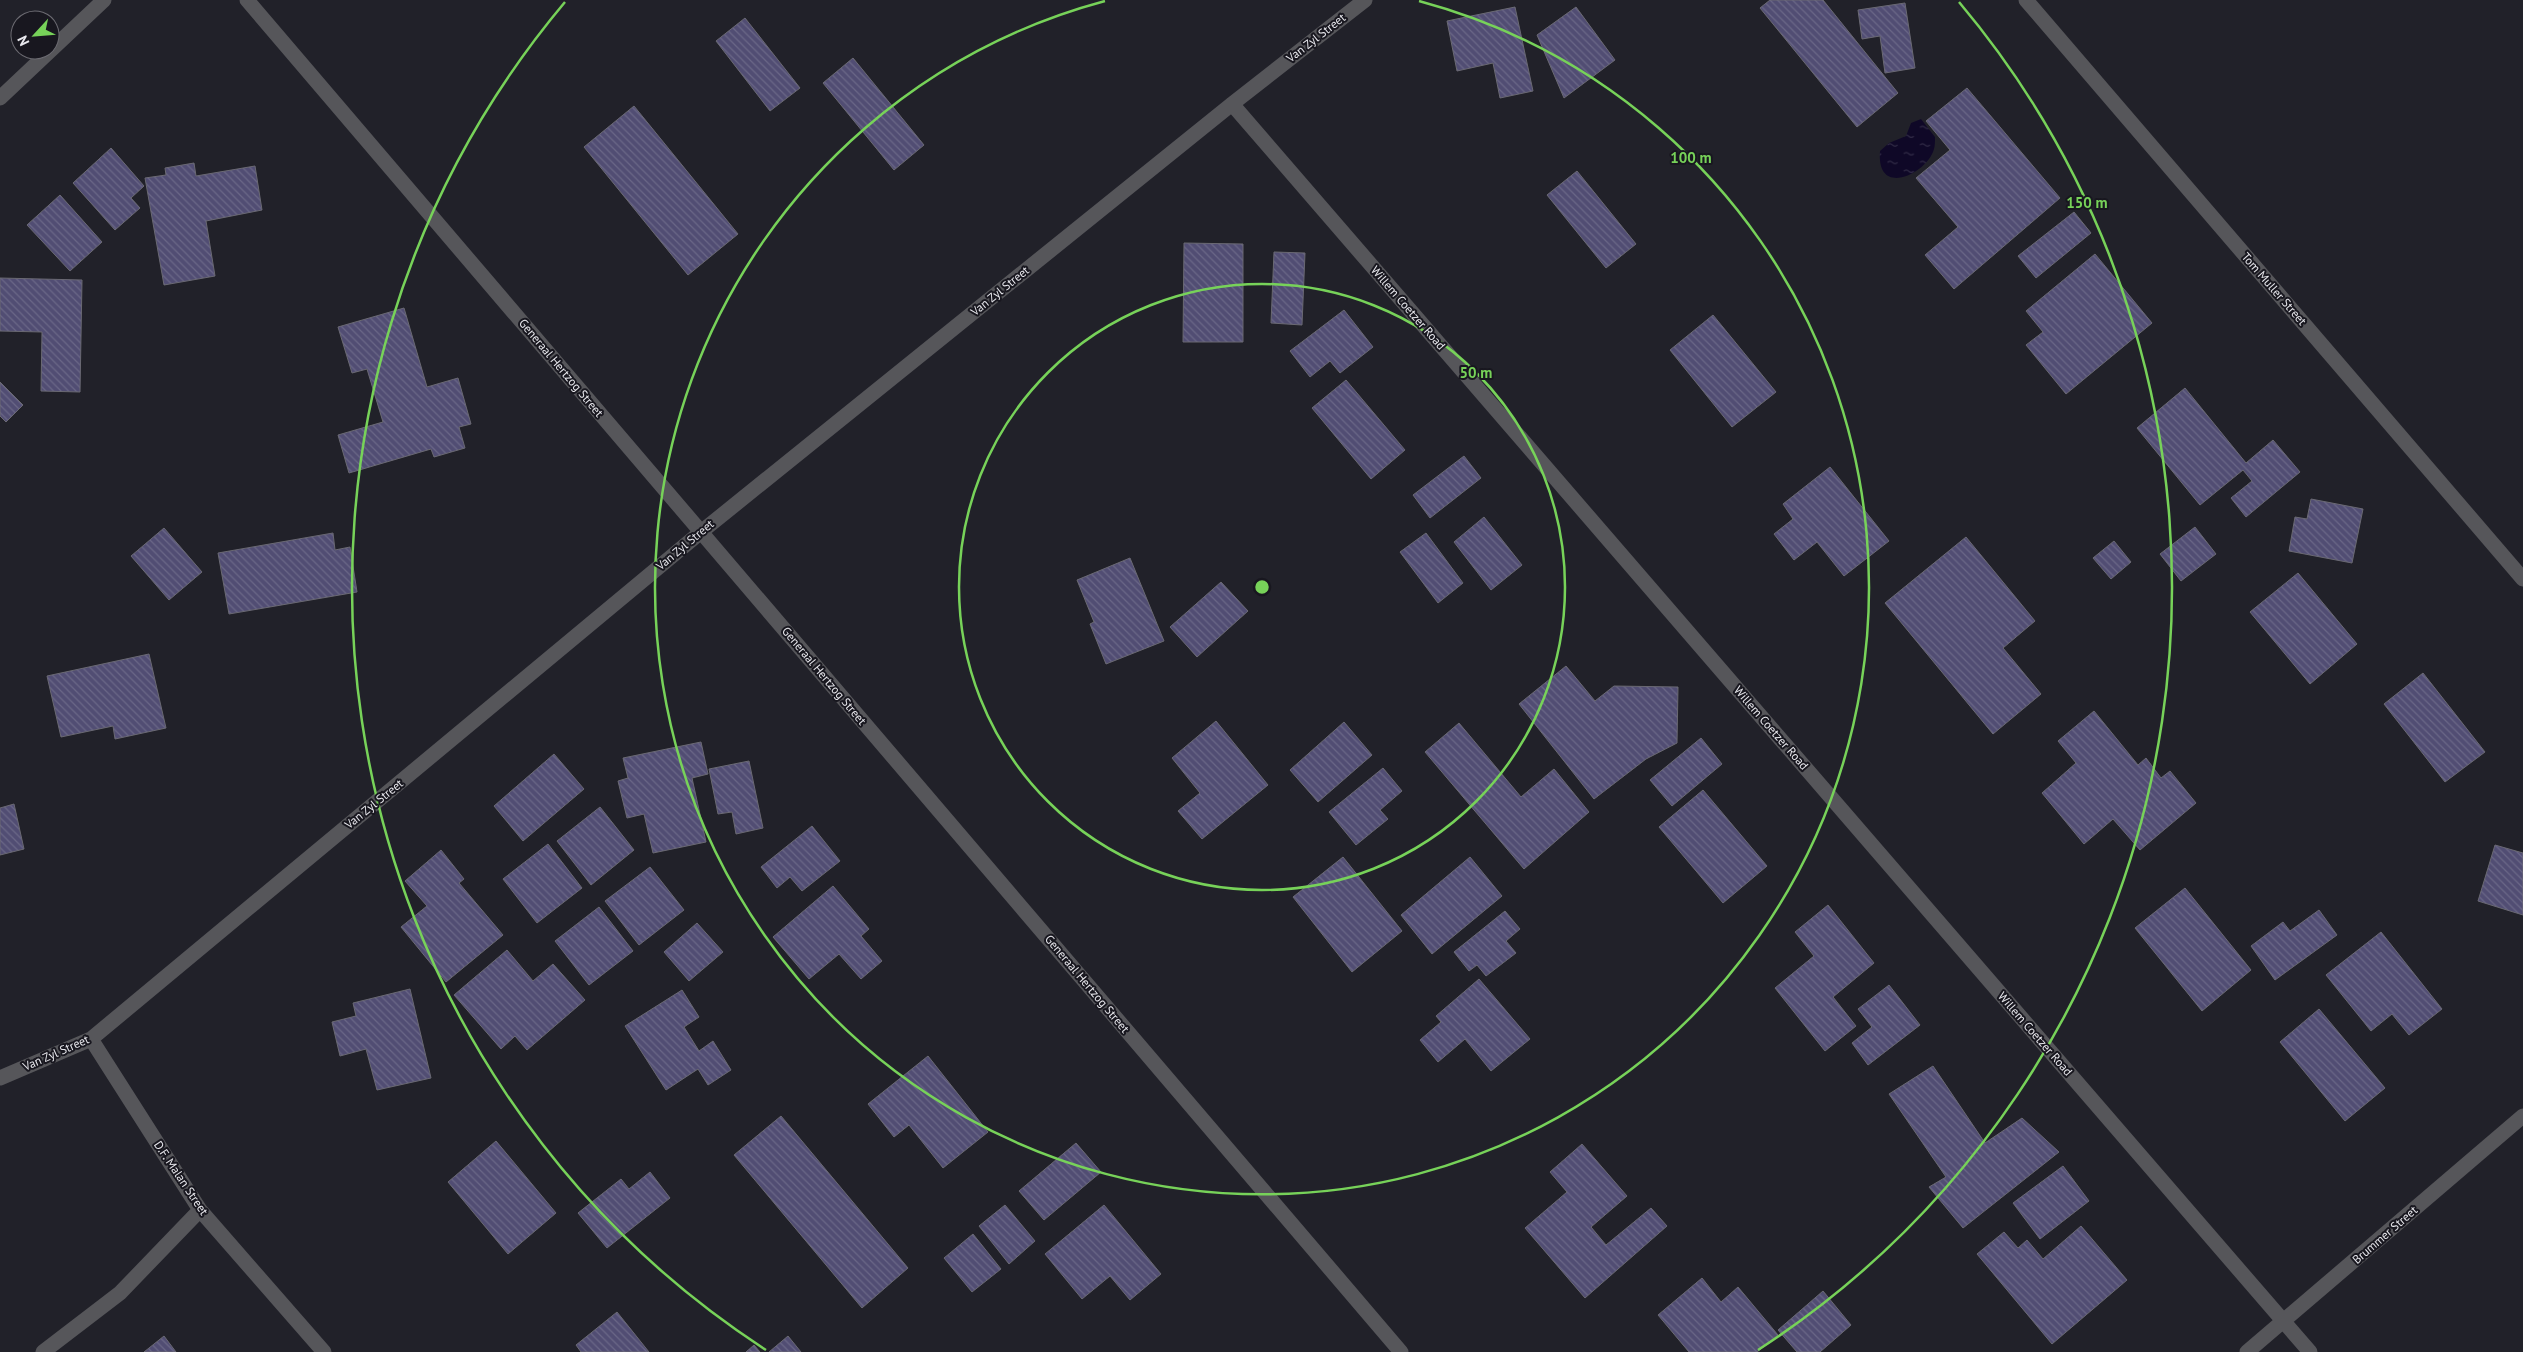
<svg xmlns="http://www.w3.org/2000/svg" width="2523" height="1352" font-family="'PT Sans',sans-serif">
	<defs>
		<pattern id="water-ripples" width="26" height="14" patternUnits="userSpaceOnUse" patternTransform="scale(1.25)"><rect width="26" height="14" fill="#0f0827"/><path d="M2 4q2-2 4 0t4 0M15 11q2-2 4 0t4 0" fill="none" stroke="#322c47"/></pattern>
		<pattern id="building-back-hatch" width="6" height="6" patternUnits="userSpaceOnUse" patternTransform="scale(1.25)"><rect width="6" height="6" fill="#514d73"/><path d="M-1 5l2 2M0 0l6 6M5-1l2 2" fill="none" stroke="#6a6787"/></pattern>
	</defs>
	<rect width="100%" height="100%" fill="#212129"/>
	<path fill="url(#water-ripples)" d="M 1921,119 L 1935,137 C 1935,141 1935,146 1934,149 C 1928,173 1876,199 1880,151 L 1889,143 L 1906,136 L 1911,123 Z"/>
	<path fill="url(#building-back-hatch)" stroke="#6a6973" d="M 1770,0 L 1823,0 L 1898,93 L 1857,127 L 1760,8 Z
		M 1905,3 L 1915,68 L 1885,73 L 1880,36 L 1862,39 L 1858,10 Z
		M 1515,7 L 1533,91 L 1500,98 L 1493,63 L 1457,71 L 1447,21 Z
		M 1576,7 L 1615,60 L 1564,98 L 1537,35 Z
		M 745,18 L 800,88 L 770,111 L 716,41 Z
		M 853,58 L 924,145 L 894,170 L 823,83 Z
		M 1967,88 L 2060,198 L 1954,289 L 1925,255 L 1958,227 L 1916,178 L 1950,150 L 1926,121 Z
		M 634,106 L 738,234 L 688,275 L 584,147 Z
		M 111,148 L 144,186 L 131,198 L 140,208 L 115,230 L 73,183 Z
		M 194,163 L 196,176 L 255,166 L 262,210 L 206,221 L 215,276 L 164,285 L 145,178 L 166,175 L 165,168 Z
		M 1577,171 L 1636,244 L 1606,268 L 1547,195 Z
		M 60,195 L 102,242 L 70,271 L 27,225 Z
		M 2074,212 L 2091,233 L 2036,278 L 2018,256 Z
		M 1184,243 L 1243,244 L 1243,342 L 1183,342 Z
		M 1274,252 L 1305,253 L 1302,325 L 1271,323 Z
		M 2095,254 L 2152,323 L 2066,394 L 2026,345 L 2043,332 L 2026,311 Z
		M 0,278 L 82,280 L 80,392 L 41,391 L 42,332 L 0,331 Z
		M 404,308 L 427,387 L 458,378 L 471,424 L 459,427 L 465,448 L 434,457 L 431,449 L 349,473 L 338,435 L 383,422 L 367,369 L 352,373 L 338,327 Z
		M 1344,310 L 1373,347 L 1340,373 L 1330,361 L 1310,377 L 1290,351 Z
		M 1713,315 L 1776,392 L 1732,427 L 1670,350 Z
		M 1346,380 L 1405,450 L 1371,479 L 1312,408 Z
		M 0,382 L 23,405 L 6,422 L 0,416 Z
		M 2185,388 L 2246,463 L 2273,440 L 2300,472 L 2246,517 L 2231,498 L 2252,481 L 2243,470 L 2200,505 L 2137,428 Z
		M 1464,456 L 1481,478 L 1430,518 L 1413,495 Z
		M 1830,467 L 1889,541 L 1844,576 L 1817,542 L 1794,560 L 1774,534 L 1793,519 L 1783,504 Z
		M 2311,499 L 2363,509 L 2352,563 L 2289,551 L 2295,517 L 2307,519 Z
		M 1484,517 L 1522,565 L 1491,590 L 1454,542 Z
		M 2195,527 L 2216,554 L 2181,581 L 2160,554 Z
		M 164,528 L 202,572 L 169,600 L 131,556 Z
		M 333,533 L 335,550 L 350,547 L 357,592 L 229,614 L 218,553 Z
		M 1426,533 L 1463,583 L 1438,603 L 1400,552 Z
		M 1966,537 L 2035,621 L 2003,648 L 2041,694 L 1993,734 L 1885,603 Z
		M 2114,541 L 2131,562 L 2111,579 L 2093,558 Z
		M 1130,558 L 1164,641 L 1106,664 L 1090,624 L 1094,622 L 1077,580 Z
		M 2298,573 L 2357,644 L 2310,684 L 2250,612 Z
		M 1221,582 L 1248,611 L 1197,657 L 1170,627 Z
		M 149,654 L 166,728 L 115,739 L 113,726 L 61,737 L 47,676 Z
		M 1566,666 L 1595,701 L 1614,686 L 1678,687 L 1677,743 L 1646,759 L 1594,799 L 1519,704 Z
		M 2423,673 L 2485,752 L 2445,782 L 2384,704 Z
		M 2094,711 L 2138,765 L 2146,758 L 2161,778 L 2170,771 L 2196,803 L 2140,850 L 2113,819 L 2084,844 L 2042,793 L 2076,763 L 2058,741 Z
		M 1216,721 L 1268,785 L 1202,839 L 1178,811 L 1200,793 L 1172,758 Z
		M 1344,722 L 1372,755 L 1318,802 L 1290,770 Z
		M 1459,723 L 1521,797 L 1554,769 L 1589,812 L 1524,869 L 1425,752 Z
		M 1701,738 L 1722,764 L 1672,806 L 1650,780 Z
		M 701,742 L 708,774 L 692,778 L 706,842 L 653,853 L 644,814 L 627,818 L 618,781 L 628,778 L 623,758 Z
		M 554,754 L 584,789 L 523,841 L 494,806 Z
		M 749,761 L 763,828 L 736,834 L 732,812 L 718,814 L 709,769 Z
		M 1383,768 L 1402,791 L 1380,810 L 1388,819 L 1356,845 L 1329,812 Z
		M 1703,790 L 1767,866 L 1723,903 L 1659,827 Z
		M 14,804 L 24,849 L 0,855 L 0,808 Z
		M 600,807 L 634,850 L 591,885 L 557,841 Z
		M 812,826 L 840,861 L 802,891 L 790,877 L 777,888 L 761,867 Z
		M 548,844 L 582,888 L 537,923 L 503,879 Z
		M 2495,845 L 2523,853 L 2523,915 L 2478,901 Z
		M 441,850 L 464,879 L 459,883 L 503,935 L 446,982 L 401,927 L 427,906 L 405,881 Z
		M 1343,857 L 1402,931 L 1352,972 L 1293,897 Z
		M 1470,857 L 1502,896 L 1432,954 L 1401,915 Z
		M 650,867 L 684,910 L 639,945 L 605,901 Z
		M 833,886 L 869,929 L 861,936 L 882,961 L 861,979 L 839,954 L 809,979 L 773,937 Z
		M 2185,888 L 2251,970 L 2202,1011 L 2135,928 Z
		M 1828,905 L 1874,963 L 1833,997 L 1856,1026 L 1825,1051 L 1775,988 L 1814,956 L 1795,932 Z
		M 599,907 L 633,951 L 589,985 L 555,941 Z
		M 2319,910 L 2337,935 L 2275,980 L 2251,946 L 2283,922 L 2290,931 Z
		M 1505,911 L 1520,929 L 1506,941 L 1516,953 L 1486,976 L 1477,965 L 1469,971 L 1454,952 Z
		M 697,923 L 723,952 L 689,981 L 664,952 Z
		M 2381,932 L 2442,1009 L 2409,1035 L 2392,1014 L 2371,1031 L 2326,975 Z
		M 507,950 L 533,981 L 553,964 L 585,1000 L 527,1050 L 515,1036 L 501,1049 L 454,995 Z
		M 1479,979 L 1530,1039 L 1491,1071 L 1465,1039 L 1438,1062 L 1420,1040 L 1441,1022 L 1436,1016 Z
		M 1889,985 L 1920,1025 L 1868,1065 L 1852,1043 L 1872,1027 L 1858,1009 Z
		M 410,989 L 431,1078 L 377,1090 L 366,1049 L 340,1056 L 332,1022 L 356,1016 L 353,1003 Z
		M 682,990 L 699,1017 L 684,1027 L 699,1051 L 713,1041 L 731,1070 L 708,1085 L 698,1069 L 666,1090 L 625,1026 Z
		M 2319,1009 L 2385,1088 L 2345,1121 L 2280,1042 Z
		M 928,1056 L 988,1132 L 943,1168 L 909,1125 L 894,1137 L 868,1104 Z
		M 1933,1066 L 1985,1143 L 2022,1118 L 2059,1152 L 1963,1228 L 1929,1187 L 1946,1177 L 1889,1094 Z
		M 781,1116 L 908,1268 L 862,1308 L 734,1155 Z
		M 496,1141 L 556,1213 L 508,1254 L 448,1182 Z
		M 1076,1143 L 1101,1172 L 1044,1220 L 1019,1191 Z
		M 1582,1144 L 1627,1196 L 1591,1227 L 1606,1245 L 1651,1208 L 1667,1226 L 1585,1298 L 1525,1228 L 1567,1192 L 1550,1172 Z
		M 2063,1166 L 2089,1201 L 2040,1239 L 2013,1203 Z
		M 650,1172 L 670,1198 L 607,1248 L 578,1213 L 621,1179 L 629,1189 Z
		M 1005,1205 L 1035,1241 L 1009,1264 L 979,1226 Z
		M 1104,1205 L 1161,1274 L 1130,1300 L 1110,1276 L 1082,1299 L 1045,1254 Z
		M 2081,1226 L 2127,1280 L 2052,1344 L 1977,1254 L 2004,1232 L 2018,1248 L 2027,1240 L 2043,1259 Z
		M 973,1234 L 1001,1269 L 972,1292 L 944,1258 Z
		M 1702,1278 L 1721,1302 L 1738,1287 L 1778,1335 L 1757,1352 L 1689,1352 L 1658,1315 Z
		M 1823,1291 L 1851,1325 L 1820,1352 L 1797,1352 L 1778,1330 Z
		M 617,1312 L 649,1352 L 581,1352 L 576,1345 Z
		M 164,1336 L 176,1352 L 144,1352 Z
		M 788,1336 L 801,1352 L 769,1352 Z
		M 754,1345 L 760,1352 L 746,1352 Z"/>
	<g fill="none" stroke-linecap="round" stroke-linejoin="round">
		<path stroke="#56565a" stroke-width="15" d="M 247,0 L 1401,1352
			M 2026,0 L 2523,579
			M 0,98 L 104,0
			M 1232,104 L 2310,1352
			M 91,1039 L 200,1210 L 324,1352
			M 0,1078 L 91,1039 L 701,532 L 1232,104 L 1365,0
			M 43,1352 L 120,1293 L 200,1210
			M 2247,1352 L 2523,1116"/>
	</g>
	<g fill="none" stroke="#77d259" stroke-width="2.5">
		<circle cx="1262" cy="587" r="303"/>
		<path d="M1419 1A607 607 0 1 1 1105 1"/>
		<path d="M766 1350A910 910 0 0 1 565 2M1959 2A910 910 0 0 1 1758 1350"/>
	</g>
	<g text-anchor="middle" stroke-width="4" stroke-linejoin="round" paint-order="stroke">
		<g font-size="12" fill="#e9e9ee" stroke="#18171f">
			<text transform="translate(1316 38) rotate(-38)" y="4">Van Zyl Street</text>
			<text transform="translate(2274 289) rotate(49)" y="4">Tom Muller Street</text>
			<text transform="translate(1000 291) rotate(-39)" y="4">Van Zyl Street</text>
			<text transform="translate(1408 308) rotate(49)" y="4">Willem Coetzer Road</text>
			<text transform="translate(561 368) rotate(50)" y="4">Generaal Hertzog Street</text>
			<text transform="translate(685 545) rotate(-40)" y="4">Van Zyl Street</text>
			<text transform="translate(824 676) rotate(50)" y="4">Generaal Hertzog Street</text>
			<text transform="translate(1771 728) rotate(49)" y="4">Willem Coetzer Road</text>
			<text transform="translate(374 804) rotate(-39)" y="4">Van Zyl Street</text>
			<text transform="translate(1087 984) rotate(50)" y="4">Generaal Hertzog Street</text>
			<text transform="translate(2035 1034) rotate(49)" y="4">Willem Coetzer Road</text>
			<text transform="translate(56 1053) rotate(-24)" y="4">Van Zyl Street</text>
			<text transform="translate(181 1178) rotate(56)" y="4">D.F. Malan Street</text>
			<text transform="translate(2385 1235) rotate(-41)" y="4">Brummer Street</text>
		</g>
	</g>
	<circle cx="1262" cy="587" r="8" fill="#77d259" stroke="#18171f" stroke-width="2.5"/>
	<g font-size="15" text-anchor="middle" font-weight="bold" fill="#77d259" stroke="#18171f" stroke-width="4" stroke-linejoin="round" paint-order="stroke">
		<text x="1691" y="163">100 m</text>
		<text x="2087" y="208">150 m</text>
		<text x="1476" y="378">50 m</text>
	</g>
	<g transform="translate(35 35) rotate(244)"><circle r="24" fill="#18171f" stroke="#6c6b72"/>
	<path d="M0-4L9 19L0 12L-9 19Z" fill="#77d259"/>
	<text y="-8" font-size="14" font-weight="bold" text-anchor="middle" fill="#e9e9ee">N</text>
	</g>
</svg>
